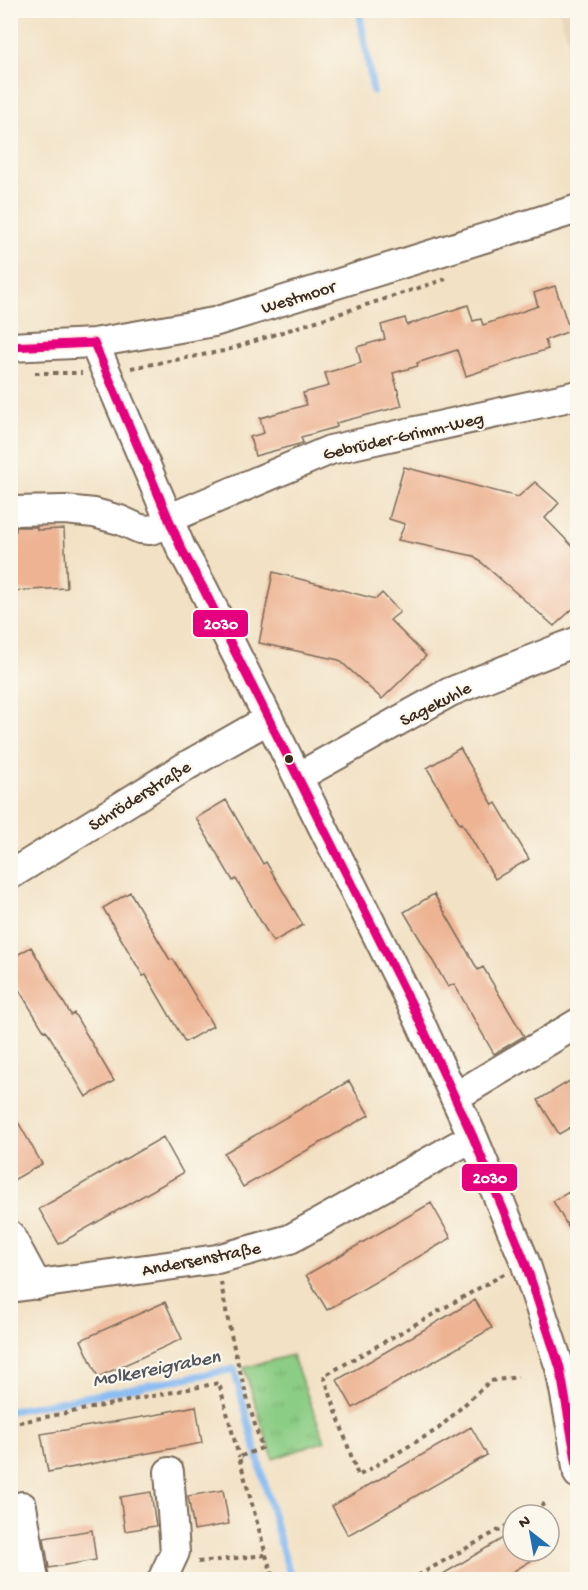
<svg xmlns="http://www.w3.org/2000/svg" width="588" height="1590" font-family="'Gochi Hand',sans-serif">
	<defs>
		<pattern id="grass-tufts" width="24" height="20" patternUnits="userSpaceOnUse" patternTransform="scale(1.5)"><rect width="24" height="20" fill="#8ccd85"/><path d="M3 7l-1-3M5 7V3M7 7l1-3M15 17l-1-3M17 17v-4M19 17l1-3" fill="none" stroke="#7ab072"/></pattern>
	</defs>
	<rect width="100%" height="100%" fill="#fbf7ec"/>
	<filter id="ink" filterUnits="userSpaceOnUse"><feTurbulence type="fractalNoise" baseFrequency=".0167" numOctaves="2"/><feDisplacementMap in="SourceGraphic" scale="12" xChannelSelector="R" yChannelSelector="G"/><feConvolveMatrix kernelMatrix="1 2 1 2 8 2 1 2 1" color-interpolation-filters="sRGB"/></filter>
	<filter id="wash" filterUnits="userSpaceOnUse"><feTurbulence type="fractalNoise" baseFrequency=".008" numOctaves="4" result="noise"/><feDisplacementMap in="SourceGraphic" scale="24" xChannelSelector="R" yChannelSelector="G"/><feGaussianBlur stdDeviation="1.35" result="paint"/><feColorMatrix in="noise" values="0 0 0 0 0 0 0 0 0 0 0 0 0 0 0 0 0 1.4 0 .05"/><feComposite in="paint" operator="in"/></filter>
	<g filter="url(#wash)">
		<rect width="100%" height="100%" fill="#f2e1c4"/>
		<path fill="#e4d1b4" d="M 559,11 L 577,11 L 577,70 Z"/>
		<path fill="url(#grass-tufts)" stroke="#647c52" stroke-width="1.5" d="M 292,1355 L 325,1441 L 273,1459 L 244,1368 Z"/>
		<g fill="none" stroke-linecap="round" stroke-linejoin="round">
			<path stroke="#83b9f2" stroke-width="7" d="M 359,10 L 373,91
				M 10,1411 L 234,1369 L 283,1552 L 292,1580"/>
		</g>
		<g id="blocks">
			<path fill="#edb393" d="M 555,286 L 570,331 L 545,340 L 548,349 L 466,376 L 457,350 L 417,363 L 418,366 L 393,373 L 402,406 L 336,423 L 337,427 L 301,437 L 303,443 L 255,456 L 250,437 L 264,433 L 260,418 L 306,405 L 303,393 L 329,386 L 325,373 L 361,363 L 357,347 L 385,339 L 381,325 L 405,318 L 407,325 L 468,305 L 473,321 L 481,319 L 483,325 L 538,306 L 534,293 Z
				M 404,467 L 518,497 L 535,482 L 559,503 L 545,518 L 578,552 L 578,604 L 554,626 L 474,556 L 398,540 L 405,524 L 389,519 Z
				M 16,527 L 37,527 L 37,530 L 64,529 L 67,588 L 10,591 L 10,531 L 16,531 Z
				M 273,572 L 376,599 L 382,593 L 400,612 L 390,620 L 426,656 L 382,699 L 339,660 L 259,643 Z
				M 460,748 L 493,805 L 496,803 L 529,859 L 495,879 L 462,823 L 460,824 L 427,768 Z
				M 226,800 L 263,864 L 266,862 L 303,925 L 273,942 L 236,879 L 233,881 L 196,818 Z
				M 130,892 L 170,960 L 173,959 L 213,1026 L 185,1042 L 146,975 L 143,976 L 103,908 Z
				M 434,894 L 478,970 L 483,967 L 524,1036 L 494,1054 L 454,984 L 448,987 L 404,912 Z
				M 31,947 L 71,1015 L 74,1013 L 114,1081 L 86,1097 L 46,1030 L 44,1031 L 10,975 L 10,959 Z
				M 578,1076 L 578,1123 L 559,1134 L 538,1100 Z
				M 349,1081 L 369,1115 L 243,1187 L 224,1153 Z
				M 10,1108 L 42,1164 L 10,1182 Z
				M 163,1137 L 183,1173 L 59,1244 L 39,1209 Z
				M 569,1192 L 578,1207 L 578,1244 L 553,1201 Z
				M 431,1203 L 451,1238 L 327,1310 L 306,1275 Z
				M 475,1300 L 492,1328 L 353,1408 L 337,1380 Z
				M 165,1302 L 182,1339 L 98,1377 L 81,1340 Z
				M 196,1406 L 202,1443 L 48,1472 L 41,1434 L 166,1413 L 165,1412 Z
				M 471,1427 L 487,1455 L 348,1535 L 332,1506 Z
				M 223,1490 L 229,1524 L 194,1530 L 188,1496 Z
				M 151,1492 L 156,1526 L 125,1531 L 120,1497 Z
				M 92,1530 L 96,1560 L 49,1568 L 44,1538 Z
				M 513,1532 L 513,1551 L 547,1551 L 499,1580 L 433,1580 Z"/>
		</g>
	</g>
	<g filter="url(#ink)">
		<use href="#blocks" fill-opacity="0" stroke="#7b6a58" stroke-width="1.5"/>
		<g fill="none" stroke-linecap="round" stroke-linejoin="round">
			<defs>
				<path id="minor" d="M 94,343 L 181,548 L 203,588 L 412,1005 L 473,1137 L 525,1262 L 560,1368 L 571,1427 L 578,1474
					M 10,347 L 94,343 L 214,322 L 578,209
					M 10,511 L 65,510 L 94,513 L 120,520 L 140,529 L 150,530 L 170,524
					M 168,519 L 330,450 L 578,395
					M 298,777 L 450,692 L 578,641
					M 10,875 L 188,765 L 269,719
					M 455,1097 L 578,1023
					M 10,1235 L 37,1285
					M 10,1288 L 217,1259 L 290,1239 L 473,1137
					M 22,1506 L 34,1580
					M 162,1580 L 175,1552 L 169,1472"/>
			</defs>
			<use href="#minor" stroke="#7b6a58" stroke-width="32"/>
			<path stroke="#7b6a58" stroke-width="4" stroke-dasharray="4.5 4.5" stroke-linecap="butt" d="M 131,368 L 224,351 L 446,279
				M 35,373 L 82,373
				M 504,1274 L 324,1376 L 358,1476 L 438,1429 L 490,1381 L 518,1377
				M 221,1282 C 230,1339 245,1393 262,1448 L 239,1457 L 266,1555 L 274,1580
				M 10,1424 L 219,1383 L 239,1457
				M 525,1515 L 546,1503
				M 198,1562 L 266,1555
				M 410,1580 L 513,1522"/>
			<use href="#minor" stroke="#fff" stroke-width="28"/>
			<defs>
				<path id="bus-1" d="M 94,343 L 181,548 L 203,588 L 412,1005 L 473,1137 L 525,1262 L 560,1368 L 578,1471
					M 10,347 L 94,343"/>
			</defs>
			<use href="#bus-1" stroke="#fbf7ec" stroke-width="14"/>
			<use href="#bus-1" stroke="#e5007d" stroke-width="9"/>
		</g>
	</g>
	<circle fill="#3b2a1e" stroke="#fbf7ec" stroke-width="2" cx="289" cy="759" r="5"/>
	<g text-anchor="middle" stroke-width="4.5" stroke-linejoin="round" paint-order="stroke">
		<g font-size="18" fill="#3b2a1e" stroke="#fbf7ec">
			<text transform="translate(298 296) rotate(-17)" y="6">Westmoor</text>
			<text transform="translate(403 435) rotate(-13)" y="6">Gebrüder-Grimm-Weg</text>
			<text transform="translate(435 703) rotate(-27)" y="6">Sagekuhle</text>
			<text transform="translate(139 795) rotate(-32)" y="6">Schröderstraße</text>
			<text transform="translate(201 1258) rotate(-11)" y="6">Andersenstraße</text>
		</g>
		<g font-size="20" font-style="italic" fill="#51555e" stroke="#fbf7ec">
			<text transform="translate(156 1367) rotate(-11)" y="7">Molkereigraben</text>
		</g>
	</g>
	<g stroke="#fbf7ec" stroke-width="2">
		<rect x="192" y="609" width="57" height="29" rx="6" fill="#e5007d"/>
		<rect x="461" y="1163" width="57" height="29" rx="6" fill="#e5007d"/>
	</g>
	<g font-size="16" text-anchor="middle" font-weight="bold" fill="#fff">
		<text x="221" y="629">2030</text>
		<text x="490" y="1183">2030</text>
	</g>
	<rect width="588" height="1590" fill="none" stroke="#fbf7ec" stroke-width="36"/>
	<g transform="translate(531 1533) rotate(329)"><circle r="28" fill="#fbf7ec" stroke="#aea59a" stroke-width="1.5"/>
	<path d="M0-4.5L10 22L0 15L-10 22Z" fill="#1f6fb2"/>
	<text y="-9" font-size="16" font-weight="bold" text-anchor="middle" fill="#3b2a1e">N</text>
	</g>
</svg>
